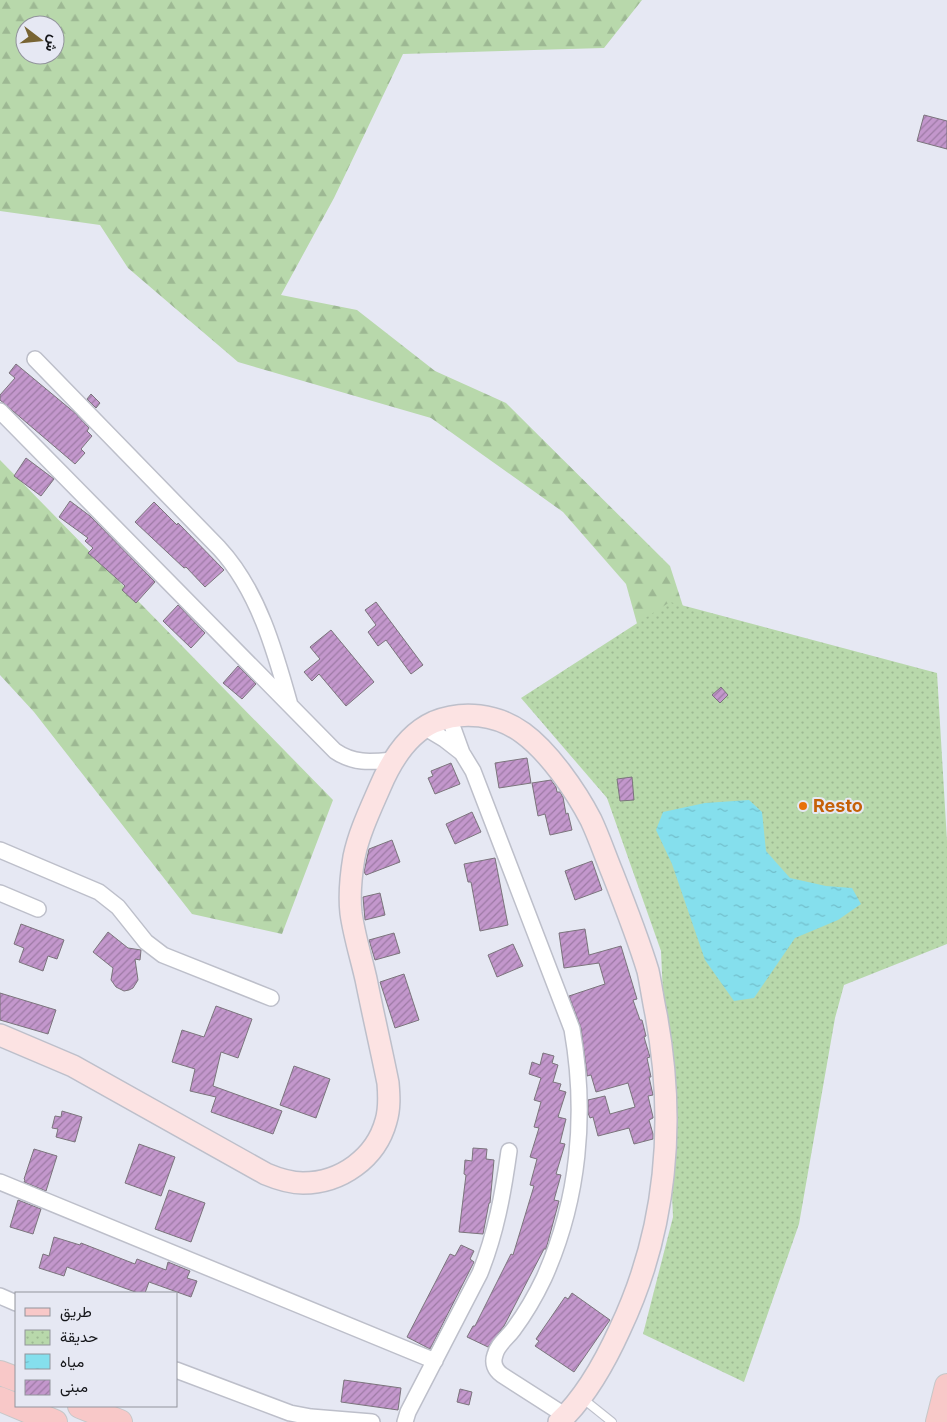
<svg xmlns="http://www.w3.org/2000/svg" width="947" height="1422" font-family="Inter,Vazirmatn,sans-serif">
	<defs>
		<pattern id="forest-firs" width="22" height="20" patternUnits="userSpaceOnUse" patternTransform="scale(1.25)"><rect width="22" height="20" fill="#b8d8ab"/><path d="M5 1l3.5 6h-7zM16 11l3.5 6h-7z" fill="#9db893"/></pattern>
		<pattern id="park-dots" width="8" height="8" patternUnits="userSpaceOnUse" patternTransform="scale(1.25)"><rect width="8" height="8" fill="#b8d8ab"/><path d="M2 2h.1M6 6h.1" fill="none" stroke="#9db893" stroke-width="1.8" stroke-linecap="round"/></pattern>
		<pattern id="water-ripples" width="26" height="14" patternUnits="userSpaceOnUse" patternTransform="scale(1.25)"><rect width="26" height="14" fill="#85dfed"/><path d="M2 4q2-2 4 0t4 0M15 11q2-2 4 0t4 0" fill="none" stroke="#72becb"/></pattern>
		<pattern id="building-hatch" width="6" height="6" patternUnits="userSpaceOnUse" patternTransform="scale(1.25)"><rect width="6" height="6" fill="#c397cc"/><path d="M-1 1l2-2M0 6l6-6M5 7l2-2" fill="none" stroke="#9d7aa5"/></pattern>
	</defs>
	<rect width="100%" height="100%" fill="#e6e8f3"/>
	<path fill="url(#forest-firs)" fill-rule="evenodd" d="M 0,0 L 642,0 L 604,48 L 403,54 L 334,198 L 281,295 L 357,310 L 435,371 L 506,403 L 670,566 L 710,690 L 678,771 L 626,584 L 563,512 L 431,418 L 238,362 L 128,268 L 100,225 L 0,211 ZM 25,25 L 55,25 L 55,55 L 25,55 Z
		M 0,460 L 333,800 L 282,934 L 192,914 L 34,712 L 0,675 Z"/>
	<path fill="url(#park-dots)" d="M 670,602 L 937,673 L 947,841 L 947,944 L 844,985 L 835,1018 L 799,1224 L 744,1382 L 643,1334 L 673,1217 L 661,951 L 607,798 L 521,698 Z"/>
	<path fill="url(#water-ripples)" d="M 749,800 L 762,812 L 766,851 L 790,878 L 826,886 L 852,888 L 861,904 L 838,920 L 795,938 L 754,998 L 734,1001 L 705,960 L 672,864 L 656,830 L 663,812 L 705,803 Z"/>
	<path fill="url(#building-hatch)" stroke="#7b747c" d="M 924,115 L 947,121 L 947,149 L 917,141 Z
		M 16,364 L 75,413 L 89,428 L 87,431 L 92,436 L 81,449 L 85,453 L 75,464 L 0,400 L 0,395 L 15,378 L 9,373 Z
		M 91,394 L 100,403 L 96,408 L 87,399 Z
		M 26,458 L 54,479 L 41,496 L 14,476 Z
		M 70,501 L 90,516 L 155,582 L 136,603 L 122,590 L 125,586 L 88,553 L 93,548 L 85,541 L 88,538 L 59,517 Z
		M 154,502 L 177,525 L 178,523 L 224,570 L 205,587 L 186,567 L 184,568 L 135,522 Z
		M 376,602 L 423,665 L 411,674 L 386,640 L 378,646 L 368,632 L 376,625 L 365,610 Z
		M 178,605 L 205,633 L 191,648 L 163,621 Z
		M 331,630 L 374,682 L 346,706 L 319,674 L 312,681 L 304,672 L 320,659 L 310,647 Z
		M 238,666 L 256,684 L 242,699 L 223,683 Z
		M 721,687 L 728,695 L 720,703 L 712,695 Z
		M 527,758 L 531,783 L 499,788 L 495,763 Z
		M 451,763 L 460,784 L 435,794 L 428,778 L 433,776 L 431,771 Z
		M 632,777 L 634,800 L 620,801 L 617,779 Z
		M 551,780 L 556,787 L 557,792 L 560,792 L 563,797 L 566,814 L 568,813 L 572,830 L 550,835 L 545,814 L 538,816 L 532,783 Z
		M 472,812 L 481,832 L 455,844 L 446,824 Z
		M 392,840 L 400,862 L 366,875 L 364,872 L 369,849 Z
		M 495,858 L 508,925 L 480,931 L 471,882 L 468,882 L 464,864 Z
		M 592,861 L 602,890 L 575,900 L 565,871 Z
		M 380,893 L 385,915 L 365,920 L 363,897 Z
		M 21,924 L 64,940 L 57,959 L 48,956 L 43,971 L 19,962 L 24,948 L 14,944 Z
		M 585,929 L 589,955 L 621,946 L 637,999 L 633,1000 L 640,1020 L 642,1020 L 646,1036 L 644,1037 L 650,1057 L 647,1058 L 651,1077 L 649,1077 L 653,1095 L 648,1096 L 653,1117 L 653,1118 L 649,1120 L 653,1134 L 653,1139 L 634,1144 L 629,1128 L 598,1136 L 593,1117 L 590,1118 L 588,1113 L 588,1100 L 605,1096 L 610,1114 L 635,1107 L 628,1083 L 596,1092 L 591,1075 L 587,1076 L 587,1074 L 581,1028 L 569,996 L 605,984 L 599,963 L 564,968 L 559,933 Z
		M 108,932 L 128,948 L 141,950 L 140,960 L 135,959 L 138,980 L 133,988 L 129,990 L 124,991 L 116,987 L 111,980 L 113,968 L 93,952 Z
		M 394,933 L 400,953 L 375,960 L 369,940 Z
		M 513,944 L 523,966 L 497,977 L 488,955 Z
		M 404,974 L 419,1020 L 395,1028 L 380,982 Z
		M 0,993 L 56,1010 L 48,1034 L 0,1020 Z
		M 216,1006 L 252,1019 L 238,1058 L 221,1052 L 213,1086 L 282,1111 L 273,1134 L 211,1112 L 216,1097 L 190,1091 L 195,1069 L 172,1062 L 182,1030 L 204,1037 Z
		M 543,1053 L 554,1056 L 552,1063 L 558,1065 L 553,1082 L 561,1084 L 559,1090 L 566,1092 L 558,1117 L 566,1119 L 560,1143 L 565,1144 L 556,1174 L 561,1175 L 554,1200 L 559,1201 L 546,1249 L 544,1249 L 504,1326 L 488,1347 L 467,1337 L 473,1326 L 475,1326 L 511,1254 L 513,1255 L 534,1186 L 530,1185 L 537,1159 L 530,1157 L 539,1128 L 534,1127 L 541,1102 L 534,1100 L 541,1078 L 529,1074 L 532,1062 L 540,1065 Z
		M 294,1066 L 330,1079 L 316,1118 L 280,1105 Z
		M 62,1111 L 82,1117 L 75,1142 L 56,1137 L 58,1129 L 52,1128 L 55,1116 L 61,1117 Z
		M 139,1144 L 175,1157 L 161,1196 L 125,1183 Z
		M 473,1148 L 487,1149 L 486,1159 L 494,1160 L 490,1203 L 489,1203 L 483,1234 L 459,1232 L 466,1175 L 464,1174 L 465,1160 L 472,1161 Z
		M 34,1149 L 57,1156 L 46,1191 L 24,1182 L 25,1180 L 24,1179 Z
		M 169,1190 L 205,1203 L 191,1242 L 155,1229 Z
		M 18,1200 L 41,1209 L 33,1234 L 10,1227 Z
		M 54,1237 L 80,1245 L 81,1243 L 135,1264 L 137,1259 L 166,1270 L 168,1262 L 190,1271 L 187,1278 L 197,1281 L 191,1297 L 149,1282 L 145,1293 L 138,1293 L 67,1267 L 64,1276 L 39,1268 L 43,1254 L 49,1256 Z
		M 461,1245 L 474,1251 L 470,1259 L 474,1262 L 430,1349 L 407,1337 L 450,1254 L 455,1256 Z
		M 572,1293 L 610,1320 L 574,1372 L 535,1346 L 539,1341 L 536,1339 L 565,1297 L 568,1299 Z
		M 344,1380 L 401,1388 L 398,1410 L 341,1402 Z
		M 460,1389 L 472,1392 L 469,1405 L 457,1402 Z"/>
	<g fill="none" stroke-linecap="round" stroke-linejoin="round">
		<defs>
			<path id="lane" d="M 582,1398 L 612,1422"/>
			<path id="street" d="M 35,359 L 219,548 C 258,590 275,651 290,705
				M 0,411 L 335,751 C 354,764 371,762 393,760
				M 449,717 L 462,753 L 473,771 L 572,1029 C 587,1114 579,1200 544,1278 C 535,1297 525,1314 513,1330 C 507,1338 497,1345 495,1355 C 492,1363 495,1370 502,1375 L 566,1416
				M 424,727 L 444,739 L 462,753
				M 0,850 L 99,892 L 118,907 L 146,942 L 163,955 L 271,998
				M 0,893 L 38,909
				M 0,1182 L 435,1361
				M 0,1296 L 16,1303
				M 176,1370 L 290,1413 L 311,1417 L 372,1422
				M 405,1422 L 408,1412 L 480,1273 C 496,1233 503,1194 509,1151"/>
			<path id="secondary" d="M 0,1035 L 73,1066 L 266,1174 C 278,1179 290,1183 303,1183 C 341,1183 376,1158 386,1121 C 390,1108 389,1095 388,1083 C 381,1048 373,1014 366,979 C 361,957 354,935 351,913 C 349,895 351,875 354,857 C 359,833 370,810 380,787 C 391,761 407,734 434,722 C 463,710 497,714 523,733 C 549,752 576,791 591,820 C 599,837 605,855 612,872 C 625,905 638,938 648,971 C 651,985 653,1000 656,1014 C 676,1121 667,1230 620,1329 C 605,1362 586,1397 559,1422"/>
			<path id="primary" d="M 0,1373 L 16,1379
				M 0,1399 L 55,1422
				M 80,1406 L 120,1422
				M 938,1422 L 947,1386"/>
		</defs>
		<use href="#lane" stroke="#bdbfca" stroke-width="10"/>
		<use href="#street" stroke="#bdbfca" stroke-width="18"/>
		<use href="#secondary" stroke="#bdbfca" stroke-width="24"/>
		<use href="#primary" stroke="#c7c7c8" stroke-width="26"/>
		<use href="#lane" stroke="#fff" stroke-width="8"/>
		<use href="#street" stroke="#fff" stroke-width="15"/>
		<use href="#secondary" stroke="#fce3e3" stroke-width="21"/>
		<use href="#primary" stroke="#f8c8c8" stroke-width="24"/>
	</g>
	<circle fill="#e8710a" stroke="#e6e8f3" stroke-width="2" cx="803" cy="806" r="5"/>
	<g text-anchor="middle" stroke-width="4" stroke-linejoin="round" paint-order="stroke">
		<g font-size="18" font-weight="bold" fill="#c56008" stroke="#e6e8f3" text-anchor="start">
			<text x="813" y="812">Resto</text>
		</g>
	</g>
	<rect x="15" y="1292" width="162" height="115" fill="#e6e8f3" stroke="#92949c"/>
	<rect x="25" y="1308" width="25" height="8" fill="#f8c8c8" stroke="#92949c"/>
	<text x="60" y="1317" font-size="15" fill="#141519">طريق</text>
	<rect x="25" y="1330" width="25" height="15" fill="url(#park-dots)" stroke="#92949c"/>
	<text x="60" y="1342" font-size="15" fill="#141519">حديقة</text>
	<rect x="25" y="1354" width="25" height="15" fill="url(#water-ripples)" stroke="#92949c"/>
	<text x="60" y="1367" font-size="15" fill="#141519">مياه</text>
	<rect x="25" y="1380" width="25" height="15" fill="url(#building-hatch)" stroke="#92949c"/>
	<text x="60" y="1392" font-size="15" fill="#141519">مبنى</text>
	<g transform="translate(40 40) rotate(106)"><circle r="24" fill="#e6e8f3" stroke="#92949c"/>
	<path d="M0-4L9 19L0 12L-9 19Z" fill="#786433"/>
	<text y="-8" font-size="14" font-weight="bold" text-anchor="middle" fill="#141519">ش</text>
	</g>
</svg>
